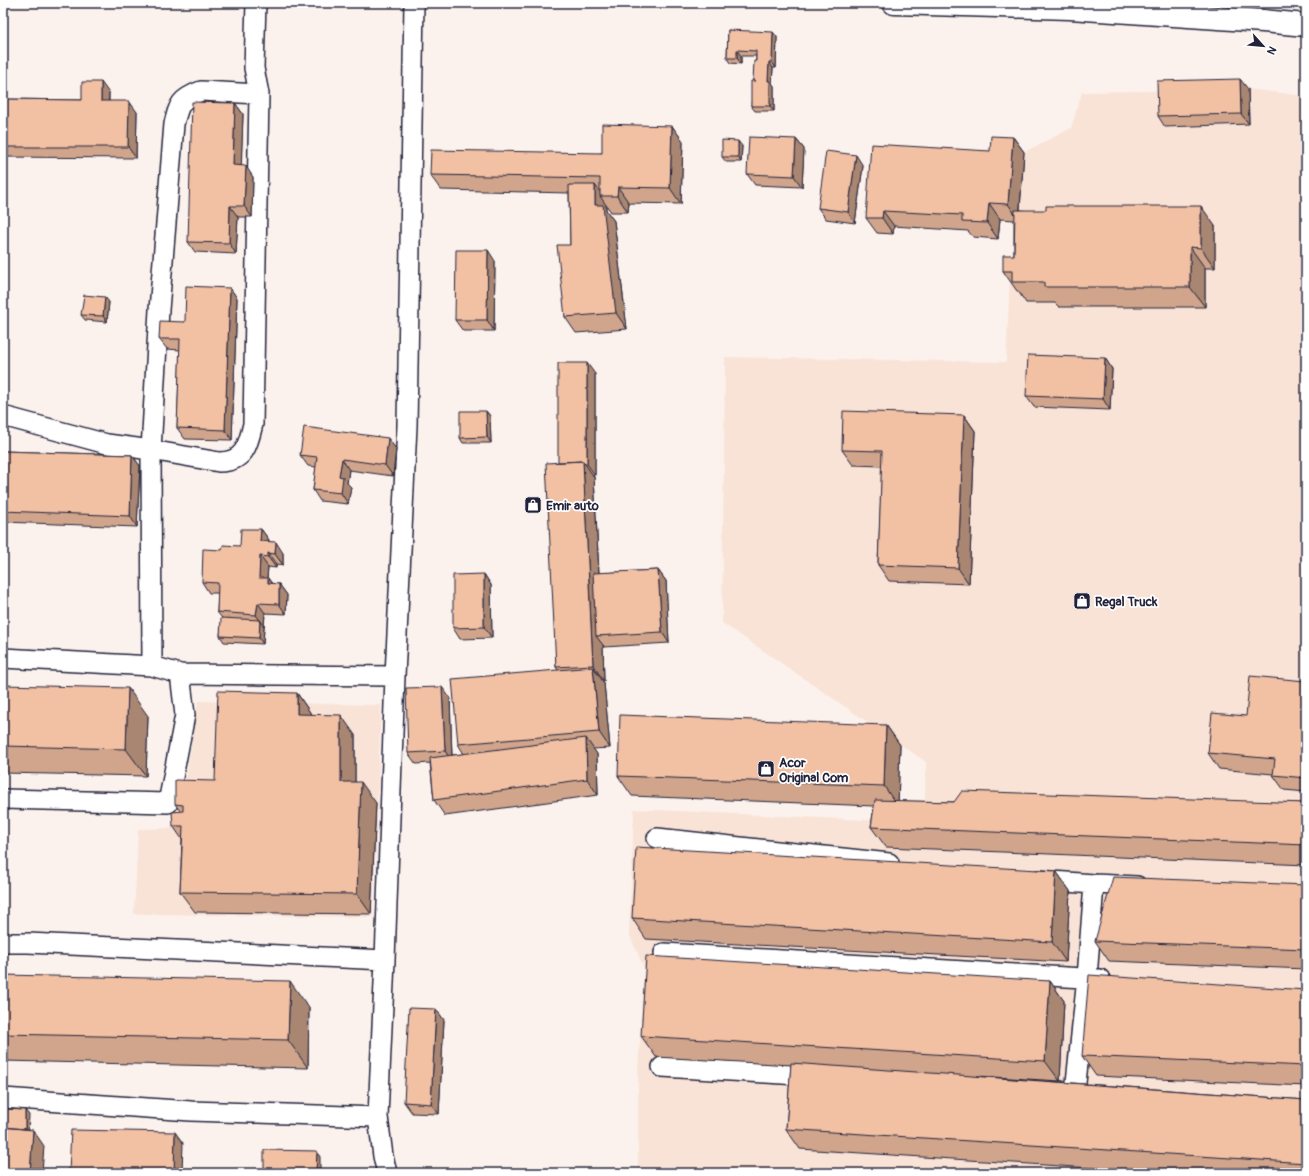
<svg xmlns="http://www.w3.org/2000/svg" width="1309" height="1176" font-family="Pangolin,sans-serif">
	<rect width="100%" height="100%" fill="#fcf2ed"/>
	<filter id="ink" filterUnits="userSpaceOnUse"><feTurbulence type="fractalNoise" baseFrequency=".025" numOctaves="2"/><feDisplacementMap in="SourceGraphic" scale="8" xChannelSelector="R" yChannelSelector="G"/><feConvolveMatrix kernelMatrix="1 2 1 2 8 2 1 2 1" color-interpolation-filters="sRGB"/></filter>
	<g filter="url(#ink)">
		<path fill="#f9e3d7" d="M 1248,89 L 1306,96 L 1306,1173 L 638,1173 L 638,1073 L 644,968 L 629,934 L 634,809 L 889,821 L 924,821 L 926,762 L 722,623 L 725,357 L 1006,362 L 1010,274 L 1019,220 L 1024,152 L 1071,128 L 1082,92 Z
			M 198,701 L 381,705 L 373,917 L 134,914 L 138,829 L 178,828 Z"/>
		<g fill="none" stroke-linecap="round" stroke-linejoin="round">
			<defs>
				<path id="service" d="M 256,3 L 254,68 L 259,94
					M 201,91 L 259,94 L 253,424 C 248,446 244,462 219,462 L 151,450 L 159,310 L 174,124 C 179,104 180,99 201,91 Z
					M 3,416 L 107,444 L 151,450 L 152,666
					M 3,658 L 152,666 L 180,674 L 395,676
					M 3,799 L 168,803 L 185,715 L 180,674
					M 657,838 L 889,863
					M 1038,880 L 1094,884
					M 3,943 L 28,943 L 385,960 L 378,1117 L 383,1156 L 387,1173
					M 664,953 L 1100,979
					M 385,960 L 395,676 L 407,426 L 414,3
					M 662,1067 L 815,1076
					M 1059,1091 L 1075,1092 L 1087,978 L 1094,884 L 1137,886
					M 3,1098 L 191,1111 L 378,1117"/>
				<path id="secondary" d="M 894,3 L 1070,8 L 1263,21 L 1306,25"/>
			</defs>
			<use href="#service" stroke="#22223b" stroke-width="22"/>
			<use href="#secondary" stroke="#22223b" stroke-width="25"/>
			<use href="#service" stroke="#fff" stroke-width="19"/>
			<use href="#secondary" stroke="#fff" stroke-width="22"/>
		</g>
		<path fill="#d0a58c" stroke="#22223b" d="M 728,30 L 777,37 L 776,68 L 773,68 L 772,83 L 774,86 L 774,111 L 755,111 L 751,106 L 753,81 L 753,80 L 756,61 L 756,56 L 741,56 L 741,64 L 730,63 L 727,58 Z
			M 1248,89 L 1249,124 L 1165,127 L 1158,116 Z
			M 109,93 L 109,101 L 137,112 L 136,158 L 3,157 L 3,99 L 82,100 Z
			M 235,103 L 243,114 L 241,166 L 253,177 L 252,217 L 238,217 L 236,254 L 195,252 L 188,242 Z
			M 672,126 L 683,141 L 681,204 L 629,203 L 628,212 L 611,212 L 606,205 L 606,210 L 614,221 L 627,329 L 576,333 L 565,317 L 570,245 L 569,193 L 441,190 L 430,175 L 602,153 Z
			M 1013,137 L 1024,152 L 1020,210 L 1215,226 L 1215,268 L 1205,268 L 1205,307 L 1059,307 L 1055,303 L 1026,303 L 1018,291 L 1017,291 L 1003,271 L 1014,255 L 1014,220 L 1000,219 L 998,239 L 973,237 L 968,231 L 894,226 L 893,234 L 877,233 L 866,218 L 990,151 Z
			M 796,139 L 804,149 L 802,187 L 755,185 L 747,174 Z
			M 742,146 L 741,162 L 726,162 L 722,157 Z
			M 863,166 L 855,223 L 826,219 L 818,208 Z
			M 495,261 L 494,331 L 463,331 L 455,320 Z
			M 230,288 L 237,298 L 232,440 L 185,439 L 177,428 L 180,350 L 167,349 L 159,339 L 185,322 Z
			M 109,302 L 107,322 L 85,320 L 81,315 Z
			M 1105,358 L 1112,369 L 1110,410 L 1034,407 L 1026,396 Z
			M 595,374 L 595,475 L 593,475 L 594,477 L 599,573 L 658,570 L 666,581 L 669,643 L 604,647 L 603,645 L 604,681 L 603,681 L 604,683 L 610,748 L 593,749 L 597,754 L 598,795 L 445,816 L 434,800 L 430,763 L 416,764 L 408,753 L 450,698 L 452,755 L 464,754 L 458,744 L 558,670 L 556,667 L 558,462 Z
			M 486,411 L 490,416 L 491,443 L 463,443 L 460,438 Z
			M 964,415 L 975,431 L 969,584 L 889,581 L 878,565 L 882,466 L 853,465 L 842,450 Z
			M 396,449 L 393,476 L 349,470 L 347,483 L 351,487 L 348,504 L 320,501 L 313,490 L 316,467 L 308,466 L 300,455 Z
			M 3,451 L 132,455 L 140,466 L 137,527 L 3,522 Z
			M 261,529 L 269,540 L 268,542 L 283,553 L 283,565 L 276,564 L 276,568 L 268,567 L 267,578 L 272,584 L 279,584 L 287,595 L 286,614 L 265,613 L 263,644 L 224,642 L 220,636 L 222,618 L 217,612 L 218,593 L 209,593 L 202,582 L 222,550 L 240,546 Z
			M 484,574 L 491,585 L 492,638 L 460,639 L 453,628 Z
			M 1306,681 L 1306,792 L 1284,790 L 1273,775 L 1273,774 L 1219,769 L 1208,753 L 1246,716 Z
			M 3,685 L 148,716 L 146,776 L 3,773 Z
			M 297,693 L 311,714 L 355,735 L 355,782 L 376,803 L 371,914 L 195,912 L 180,892 L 182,839 L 173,826 L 180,811 L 175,804 L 215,781 Z
			M 886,725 L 900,745 L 898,801 L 954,802 L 1306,803 L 1306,865 L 886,847 L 871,827 L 874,806 L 632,796 L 618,776 Z
			M 1056,871 L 1070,891 L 1066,962 L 646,939 L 632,918 Z
			M 1306,885 L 1306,969 L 1109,961 L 1095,941 Z
			M 3,975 L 309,1008 L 308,1068 L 3,1061 Z
			M 1050,981 L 1064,1001 L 1060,1081 L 977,1076 L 1306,1100 L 1306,1173 L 1167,1173 L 800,1149 L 786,1129 L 791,1065 L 656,1057 L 641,1036 Z
			M 1306,990 L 1306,1086 L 1096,1076 L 1082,1056 Z
			M 436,1009 L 444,1020 L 439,1114 L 412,1113 L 404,1102 Z"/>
		<path fill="#a98672" stroke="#22223b" d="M 773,32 L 777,37 L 776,68 L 772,62 Z
			M 737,50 L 741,56 L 741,64 L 737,58 Z
			M 769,62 L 773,68 L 772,83 L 774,86 L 774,111 L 770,106 L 768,81 Z
			M 1240,79 L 1248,89 L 1249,124 L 1241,114 Z
			M 101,82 L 109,93 L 108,112 L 101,101 Z
			M 129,101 L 137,112 L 136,158 L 128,147 Z
			M 235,103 L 243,114 L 241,176 L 233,165 Z
			M 672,126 L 683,141 L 681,204 L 670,188 Z
			M 1013,137 L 1024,152 L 1019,220 L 1008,204 Z
			M 796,139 L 804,149 L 802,187 L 794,176 Z
			M 738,141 L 742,146 L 741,162 L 738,157 Z
			M 856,155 L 863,166 L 855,223 L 848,212 Z
			M 246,166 L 253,177 L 252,217 L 244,206 Z
			M 595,185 L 603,196 L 600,196 L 606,205 L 606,210 L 614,221 L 627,329 L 616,313 L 595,205 Z
			M 618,187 L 629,203 L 628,212 L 617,196 Z
			M 989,203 L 1000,219 L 998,239 L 987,223 Z
			M 230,206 L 238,217 L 236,254 L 229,243 Z
			M 1201,206 L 1215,226 L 1215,268 L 1201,248 Z
			M 883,211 L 894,226 L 893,234 L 882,218 Z
			M 1190,247 L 1205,268 L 1205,307 L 1190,287 Z
			M 488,250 L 495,261 L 494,331 L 487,320 Z
			M 230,288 L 237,298 L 232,440 L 225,430 Z
			M 105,297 L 109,302 L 107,322 L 103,316 Z
			M 1105,358 L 1112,369 L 1110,410 L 1103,399 Z
			M 587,363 L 595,374 L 595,475 L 587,464 Z
			M 486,411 L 490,416 L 491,443 L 487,437 Z
			M 964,415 L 975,431 L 969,584 L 958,568 Z
			M 388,438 L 396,449 L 393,476 L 385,465 Z
			M 132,455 L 140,466 L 137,527 L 130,516 Z
			M 342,459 L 349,470 L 347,483 L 351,487 L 348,504 L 341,493 L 339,476 Z
			M 583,461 L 594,477 L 602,635 L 596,636 L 603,645 L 604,681 L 593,665 Z
			M 261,529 L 269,540 L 267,552 L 260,541 Z
			M 276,542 L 283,553 L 283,565 L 275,554 Z
			M 268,553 L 276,564 L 276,568 L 268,557 Z
			M 260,556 L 268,567 L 266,589 L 259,578 Z
			M 658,570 L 666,581 L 669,643 L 662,632 Z
			M 484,574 L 491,585 L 492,638 L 484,627 Z
			M 268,578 L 276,589 L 268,583 Z
			M 279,584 L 287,595 L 286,614 L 279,604 Z
			M 258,603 L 265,613 L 264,626 L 256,615 Z
			M 260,620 L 264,626 L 263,644 L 259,638 Z
			M 593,667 L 604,683 L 610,748 L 599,732 Z
			M 442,687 L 450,698 L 452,762 L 445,751 Z
			M 128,688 L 148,716 L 146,776 L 126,749 Z
			M 297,693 L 311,714 L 312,734 L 297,714 Z
			M 341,715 L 355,735 L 355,802 L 341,782 Z
			M 886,725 L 900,745 L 898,807 L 884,786 Z
			M 586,738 L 597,754 L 598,795 L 587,779 Z
			M 361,782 L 376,803 L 371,914 L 357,894 Z
			M 1056,871 L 1070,891 L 1066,962 L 1052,942 Z
			M 290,981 L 309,1008 L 308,1068 L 288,1040 Z
			M 1050,981 L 1064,1001 L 1060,1081 L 1045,1061 Z
			M 436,1009 L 444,1020 L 439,1114 L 431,1104 Z
			M 25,1110 L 29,1115 L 28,1136 L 25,1130 Z
			M 33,1130 L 44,1146 L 42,1173 L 30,1173 Z
			M 175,1132 L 183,1143 L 182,1173 L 174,1173 Z
			M 317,1151 L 320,1157 L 320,1173 L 316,1173 Z"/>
		<path fill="#f2c0a3" stroke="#22223b" d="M 728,30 L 773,32 L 772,62 L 769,62 L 768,81 L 770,81 L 770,106 L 751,106 L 751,81 L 755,81 L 753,80 L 754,61 L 756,61 L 756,51 L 737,50 L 737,58 L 727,58 Z
			M 1240,79 L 1241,114 L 1158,116 L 1157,81 Z
			M 82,82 L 101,82 L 101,101 L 129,101 L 128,147 L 3,147 L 3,99 L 82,100 Z
			M 192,102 L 235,103 L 233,165 L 246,166 L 244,206 L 230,206 L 229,243 L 188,242 Z
			M 602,124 L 672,126 L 670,188 L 618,187 L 617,196 L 600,196 L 600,178 L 430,175 L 431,150 L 602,153 Z
			M 991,136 L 1013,137 L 1008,204 L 989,203 L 987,223 L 962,222 L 962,215 L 883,211 L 882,218 L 866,218 L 871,144 L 990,151 Z
			M 749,137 L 796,139 L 794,176 L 747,174 Z
			M 722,140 L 738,141 L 738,157 L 722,157 Z
			M 826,151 L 856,155 L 848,212 L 818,208 Z
			M 569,185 L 595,185 L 595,205 L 603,205 L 616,313 L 565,317 L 557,245 L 570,245 Z
			M 1046,206 L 1201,206 L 1201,248 L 1190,247 L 1190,287 L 1044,287 L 1044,282 L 1012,282 L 1012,271 L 1003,271 L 1003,255 L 1014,255 L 1015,210 L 1046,210 Z
			M 456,250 L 488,250 L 487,320 L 455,320 Z
			M 186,286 L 230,288 L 225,430 L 177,428 L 180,339 L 159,339 L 160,321 L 185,322 Z
			M 84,295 L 105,297 L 103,316 L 81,315 Z
			M 1028,355 L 1105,358 L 1103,399 L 1026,396 Z
			M 558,363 L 587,363 L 587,464 L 585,464 L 583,461 L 558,462 Z
			M 460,411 L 486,411 L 487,437 L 460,438 Z
			M 843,411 L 964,415 L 958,568 L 878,565 L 882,451 L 842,450 Z
			M 304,427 L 388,438 L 385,465 L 342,459 L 339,476 L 343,477 L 341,493 L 313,490 L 317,457 L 300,455 Z
			M 3,451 L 132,455 L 130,516 L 3,511 Z
			M 583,461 L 593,665 L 556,667 L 546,463 Z
			M 241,529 L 261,529 L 260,541 L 276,542 L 275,554 L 268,553 L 268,557 L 260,556 L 259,578 L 268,578 L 268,583 L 279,584 L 279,604 L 258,603 L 256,615 L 217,612 L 218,583 L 202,582 L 203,549 L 222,550 L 223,545 L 240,546 Z
			M 658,570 L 662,632 L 596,636 L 593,573 Z
			M 484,574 L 484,627 L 453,628 L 453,575 Z
			M 221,618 L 260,620 L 259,638 L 220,636 Z
			M 593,667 L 599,732 L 458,744 L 452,679 Z
			M 1250,676 L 1306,681 L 1306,778 L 1273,775 L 1275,759 L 1208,753 L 1212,713 L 1246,716 Z
			M 3,685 L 128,688 L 126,749 L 3,746 Z
			M 442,687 L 445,751 L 408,753 L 406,688 Z
			M 218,691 L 297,693 L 297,714 L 341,715 L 341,782 L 361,782 L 357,894 L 180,892 L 183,826 L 173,826 L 172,812 L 183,811 L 183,805 L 175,804 L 175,780 L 215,781 Z
			M 620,715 L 886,725 L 884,786 L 618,776 Z
			M 586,738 L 587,779 L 434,800 L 430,758 Z
			M 962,791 L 1306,803 L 1306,845 L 871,827 L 875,800 L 954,802 Z
			M 636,847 L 1056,871 L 1052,942 L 632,918 Z
			M 1113,877 L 1306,885 L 1306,949 L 1095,941 Z
			M 646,956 L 1050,981 L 1045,1061 L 641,1036 Z
			M 3,975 L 290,981 L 288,1040 L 3,1034 Z
			M 1089,975 L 1306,990 L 1306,1066 L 1082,1056 Z
			M 409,1008 L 436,1009 L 431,1104 L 404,1102 Z
			M 791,1063 L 1306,1100 L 1306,1163 L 786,1129 Z
			M 3,1109 L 25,1110 L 25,1129 L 3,1127 Z
			M 3,1127 L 33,1130 L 30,1173 L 3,1173 Z
			M 71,1130 L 175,1132 L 174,1173 L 69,1173 Z
			M 264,1150 L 317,1151 L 316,1173 L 264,1173 Z"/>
	</g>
	<defs>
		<symbol id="shop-square" viewBox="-11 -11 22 22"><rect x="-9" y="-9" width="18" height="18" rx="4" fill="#22223b" stroke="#fff"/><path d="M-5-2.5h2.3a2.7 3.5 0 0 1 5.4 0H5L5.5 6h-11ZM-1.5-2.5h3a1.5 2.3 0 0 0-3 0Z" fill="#fff"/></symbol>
	</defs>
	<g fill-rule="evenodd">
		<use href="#shop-square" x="523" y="495" width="20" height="20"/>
		<use href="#shop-square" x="1072" y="591" width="20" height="20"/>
		<use href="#shop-square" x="756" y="759" width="20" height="20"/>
	</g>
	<g text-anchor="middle" stroke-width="3.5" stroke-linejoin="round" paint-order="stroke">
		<g font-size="13" font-weight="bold" fill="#22223b" stroke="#fff" text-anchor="start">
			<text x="546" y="510">Emir auto</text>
			<text x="1095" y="606">Regal Truck</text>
			<text x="779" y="767">Acor<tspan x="779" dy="15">Original Com</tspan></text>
		</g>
	</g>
	<rect width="1309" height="1176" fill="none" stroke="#fff" stroke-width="16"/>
	<rect x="8" y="8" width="1293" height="1160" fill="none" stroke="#22223b" stroke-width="1.5" filter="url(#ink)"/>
	<g transform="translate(1263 46) rotate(117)" stroke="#ffffff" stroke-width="3" paint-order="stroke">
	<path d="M0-3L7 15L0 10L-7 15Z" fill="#22223b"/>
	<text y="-6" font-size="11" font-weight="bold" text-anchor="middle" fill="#22223b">N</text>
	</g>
</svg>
